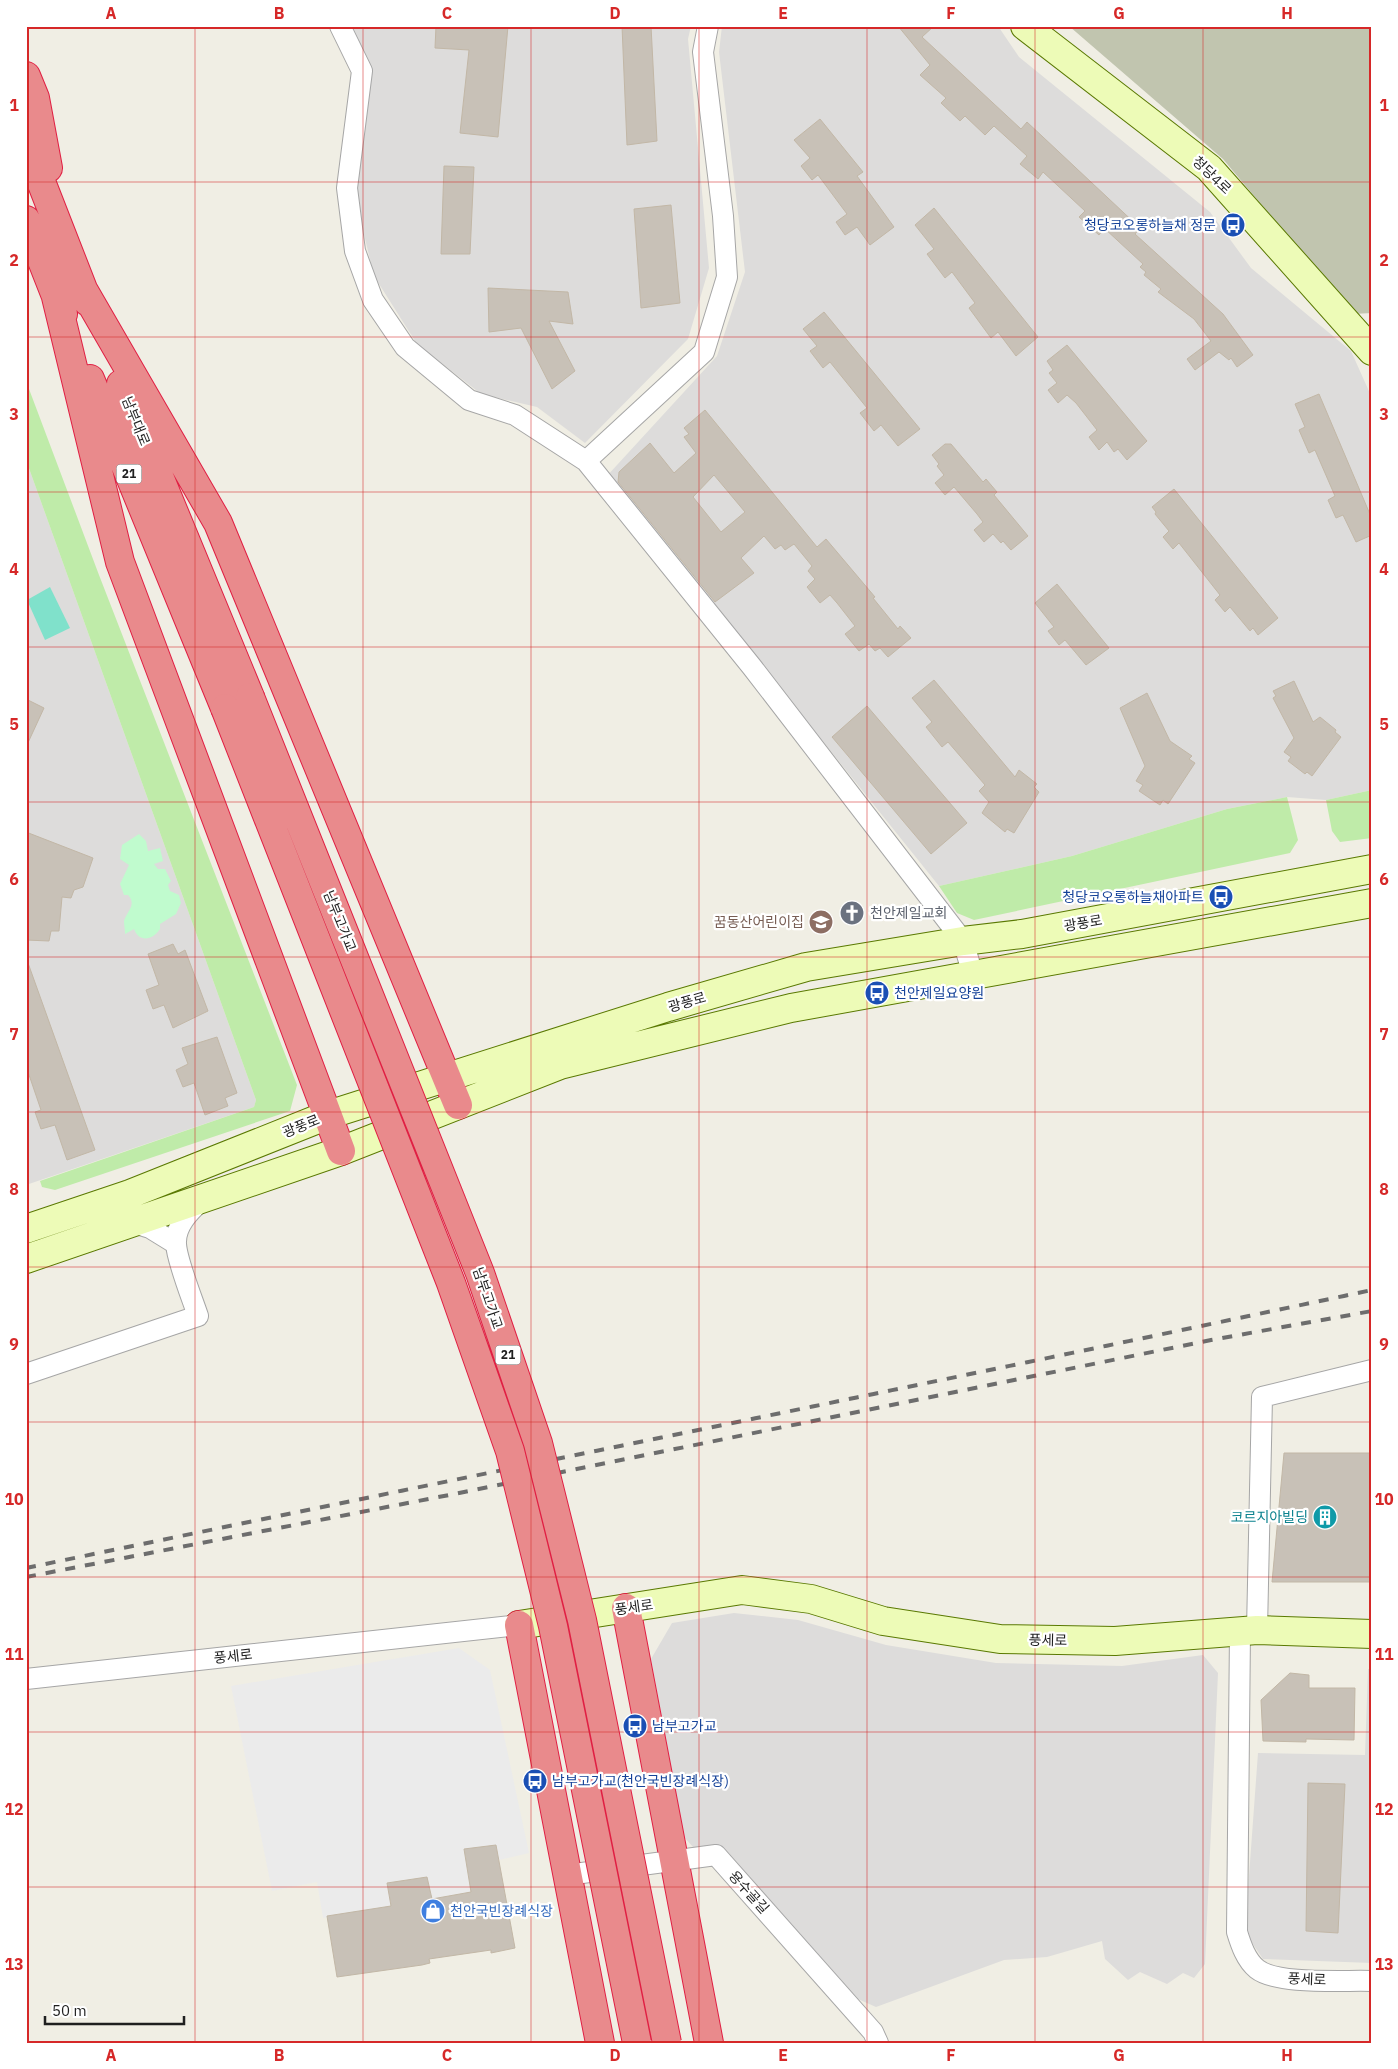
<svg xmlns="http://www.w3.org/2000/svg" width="1398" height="2069" font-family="'IBM Plex Sans','Noto Sans KR',sans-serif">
	<rect width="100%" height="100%" fill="#f0eee4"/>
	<path fill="#dddcdb" d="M 350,26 L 691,26 L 688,39 L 709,268 L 688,339 L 585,443 L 537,407 L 481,394 L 417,344 L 374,276 L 355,197 L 371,69 Z
		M 722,26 L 998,26 L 1019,57 L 1210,212 L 1251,268 L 1351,351 L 1372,398 L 1372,790 L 1326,800 L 1287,797 L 1227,809 L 1072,856 L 939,886 L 784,693 L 606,477 L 717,356 L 745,272 L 719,52 Z
		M 26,460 L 256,1100 L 254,1107 L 26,1185 Z
		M 734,1613 L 798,1620 L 886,1645 L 996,1663 L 1122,1666 L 1203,1655 L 1218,1673 L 1205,1964 L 1194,1978 L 1183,1973 L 1167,1984 L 1140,1972 L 1128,1980 L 1105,1959 L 1102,1941 L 1047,1957 L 1004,1960 L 876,2007 L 851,1996 L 720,1845 L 693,1847 L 684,1837 L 651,1659 L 672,1623 Z
		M 1368,1669 L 1372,1669 L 1372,1963 L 1263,1959 L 1248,1937 L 1246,1917 L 1258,1753 L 1365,1755 Z"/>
	<path fill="#c1c5af" d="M 1069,26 L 1372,26 L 1372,313 L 1353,314 L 1223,159 Z"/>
	<path fill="#bfeba9" d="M 26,381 L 99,575 L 297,1085 L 290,1111 L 55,1190 L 42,1187 L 40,1181 L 254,1107 L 256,1100 L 26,460 Z
		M 1372,790 L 1372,838 L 1340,842 L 1332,831 L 1326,800 Z
		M 1287,797 L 1298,840 L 1290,853 L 974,920 L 957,913 L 939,886 L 1072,856 L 1227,809 Z"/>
	<path fill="#c0fbce" d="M 139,834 L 146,841 L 148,851 L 160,848 L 163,861 L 154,864 L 158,869 L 165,869 L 171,881 L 168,885 L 170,891 L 179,895 L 181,903 L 176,914 L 160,924 L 160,929 C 153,940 139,943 134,929 L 125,934 C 125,930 124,925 124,921 C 127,911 137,905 128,895 L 124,895 L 120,884 L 129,865 L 120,859 L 122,845 Z"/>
	<path fill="#80e1cb" d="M 50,587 L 70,628 L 45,640 L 27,600 Z"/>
	<path fill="#ebebeb" d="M 459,1648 L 490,1670 L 529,1853 L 499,1860 L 496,1845 L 464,1849 L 471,1892 L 432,1899 L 426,1877 L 387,1883 L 391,1906 L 323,1918 L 317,1882 L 272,1891 L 231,1686 Z"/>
	<path fill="#c8c1b7" stroke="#c2b7a6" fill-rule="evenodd" d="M 436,26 L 508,26 L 498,137 L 460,133 L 469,50 L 435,48 Z
		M 622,26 L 651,26 L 657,141 L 627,145 Z
		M 898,26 L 934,26 L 922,37 L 1021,129 L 1027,122 L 1140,228 L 1135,234 L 1223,314 L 1253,355 L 1237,367 L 1231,358 L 1229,360 L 1219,352 L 1195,370 L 1187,359 L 1211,341 L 1194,319 L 1158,292 L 1161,289 L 1144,275 L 1146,272 L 1140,267 L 1143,264 L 1104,228 L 1099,235 L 1079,217 L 1085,211 L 1043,172 L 1038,179 L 1020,164 L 1027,156 L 994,126 L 985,135 L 965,116 L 960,121 L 941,103 L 946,98 L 920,75 L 930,65 Z
		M 820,119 L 863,172 L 857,176 L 894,227 L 870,245 L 857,227 L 845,235 L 836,222 L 847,214 L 818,175 L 812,180 L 801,166 L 810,158 L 794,140 Z
		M 444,166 L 474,167 L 470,254 L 441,254 Z
		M 671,205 L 680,303 L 641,308 L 634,209 Z
		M 934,208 L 1038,337 L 1016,356 L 998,332 L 991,338 L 969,308 L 975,303 L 952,272 L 945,278 L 927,254 L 934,249 L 915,225 Z
		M 488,288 L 568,292 L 573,324 L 549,321 L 575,371 L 552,389 L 521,328 L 489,332 Z
		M 824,312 L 920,429 L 898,446 L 881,425 L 874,431 L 860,413 L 867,408 L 830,362 L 823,368 L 810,351 L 817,346 L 803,329 Z
		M 1067,345 L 1147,441 L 1127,460 L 1118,449 L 1114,452 L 1107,442 L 1099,450 L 1089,437 L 1097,430 L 1076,403 L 1067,395 L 1058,403 L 1048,390 L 1057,383 L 1049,373 L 1053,370 L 1047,361 Z
		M 1319,394 L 1372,519 L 1372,535 L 1356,542 L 1343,515 L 1336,518 L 1328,500 L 1335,496 L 1315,450 L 1309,453 L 1299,430 L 1305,427 L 1295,404 Z
		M 705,410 L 817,547 L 826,539 L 875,597 L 873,598 L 898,629 L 900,626 L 911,638 L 888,657 L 880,648 L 875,651 L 869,644 L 859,651 L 845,634 L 855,626 L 837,603 L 830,595 L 820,603 L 807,587 L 815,579 L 808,571 L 812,566 L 794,544 L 785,550 L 781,545 L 775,549 L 764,536 L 741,558 L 754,573 L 715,602 L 618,482 L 619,472 L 650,443 L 674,473 L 696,453 L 684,437 L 689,434 L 684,428 ZM 714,475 L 745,512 L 721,532 L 693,497 Z
		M 945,444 L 951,444 L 983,482 L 986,479 L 997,492 L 994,495 L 1028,536 L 1011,550 L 1003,541 L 1001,543 L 993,534 L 984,542 L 974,530 L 983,522 L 977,514 L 954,487 L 945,495 L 935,483 L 944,475 L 937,466 L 939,464 L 932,455 Z
		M 1174,489 L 1278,618 L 1258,635 L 1253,628 L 1250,631 L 1230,607 L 1225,612 L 1215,600 L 1220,595 L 1179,543 L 1173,549 L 1163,537 L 1169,531 L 1155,514 L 1156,512 L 1152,507 Z
		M 1057,584 L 1109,648 L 1086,665 L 1065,640 L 1059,645 L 1048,631 L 1054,627 L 1035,603 Z
		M 934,680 L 1015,777 L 1019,770 L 1037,784 L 1034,787 L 1039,792 L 1014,833 L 1007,829 L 1005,832 L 982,813 L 989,802 L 979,791 L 985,785 L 948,742 L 942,747 L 926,727 L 932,722 L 912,698 Z
		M 1294,681 L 1313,722 L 1320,717 L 1336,730 L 1335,732 L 1341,737 L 1312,776 L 1307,772 L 1305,774 L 1288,761 L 1291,757 L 1284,752 L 1294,738 L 1273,698 L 1276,696 L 1273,691 Z
		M 1147,693 L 1170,741 L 1192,756 L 1189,759 L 1195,763 L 1168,804 L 1163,800 L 1160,805 L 1139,791 L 1143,785 L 1136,781 L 1145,766 L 1120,708 Z
		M 26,699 L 44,708 L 26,747 Z
		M 867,706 L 967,823 L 931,854 L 832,737 Z
		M 26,832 L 93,858 L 83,887 L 74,890 L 71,898 L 62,897 L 59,931 L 51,931 L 49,941 L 26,940 Z
		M 173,944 L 178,954 L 185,950 L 208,1011 L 173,1028 L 164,1005 L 153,1009 L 146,990 L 159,985 L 148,954 Z
		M 26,963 L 28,963 L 95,1150 L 67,1160 L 55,1125 L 41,1129 L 35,1112 L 41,1110 L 26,1066 Z
		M 217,1037 L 237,1093 L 225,1098 L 228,1106 L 205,1115 L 194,1083 L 183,1087 L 176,1070 L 188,1064 L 182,1048 Z
		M 1284,1453 L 1372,1453 L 1372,1582 L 1272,1582 Z
		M 1290,1673 L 1309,1675 L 1309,1688 L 1355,1688 L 1354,1740 L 1306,1739 L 1306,1742 L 1263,1741 L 1261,1700 Z
		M 1308,1783 L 1345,1784 L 1338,1933 L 1306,1931 Z
		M 496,1845 L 515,1948 L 491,1953 L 491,1950 L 429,1959 L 430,1963 L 422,1965 L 337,1977 L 327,1916 L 391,1906 L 387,1883 L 427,1877 L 432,1899 L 471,1892 L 464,1849 Z"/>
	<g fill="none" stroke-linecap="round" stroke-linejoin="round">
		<defs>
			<path id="street" d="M 340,26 L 362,71 L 347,188 L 355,251 L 373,300 L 405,347 L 469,400 L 515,415 L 586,461
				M 708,26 L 703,52 L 723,216 L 727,277 L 704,352 L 586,461 L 752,667 L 963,941 L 973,975
				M 130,1222 L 150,1228 L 176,1244
				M 26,1374 L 198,1316 C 192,1298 177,1261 176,1244 C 175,1226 189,1212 201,1201
				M 1257,1630 L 1262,1397 L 1372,1370
				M 1240,1632 L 1237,1932 C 1241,1945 1246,1960 1257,1969 C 1277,1985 1344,1980 1372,1981
				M 26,1679 L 519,1625
				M 567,1875 L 716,1855 L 873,2032 L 878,2043"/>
			<path id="secondary" d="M 1025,26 L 1209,168 L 1372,351
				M 26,1229 L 130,1194 L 328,1115 L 668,1007 L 806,967 L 963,941 L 1022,934 L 1372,869
				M 26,1259 L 341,1151 L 560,1065 L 791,1008 L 1372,903
				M 519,1625 L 742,1590 L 811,1599 L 883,1621 L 1000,1639 L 1115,1641 L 1257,1630 L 1372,1634"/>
			<path id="highway" d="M 26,76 L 35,98 L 48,168
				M 26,143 L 88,302
				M 26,220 L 63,314
				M 81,286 L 218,523 L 458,1105
				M 56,297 L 120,562 L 341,1151
				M 90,379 L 225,708
				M 121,384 L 250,697
				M 626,1608 L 709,2043
				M 519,1625 L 600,2043"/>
		</defs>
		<use href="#street" stroke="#a6a6a6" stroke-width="22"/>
		<use href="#secondary" stroke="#5a7902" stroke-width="30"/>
		<use href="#highway" stroke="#e01f43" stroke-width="30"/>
		<use href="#street" stroke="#fff" stroke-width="20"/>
		<use href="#secondary" stroke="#edfbb7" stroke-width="28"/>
		<use href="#highway" stroke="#e98a8c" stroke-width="28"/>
		<path stroke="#6d6d6d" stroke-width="4" stroke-dasharray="10 10" stroke-linecap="butt" d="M 26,1568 C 475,1475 924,1385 1372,1290
			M 26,1577 L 449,1495 L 1211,1340 L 1372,1311"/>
		<defs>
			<path id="highway-bridge" d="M 250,697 L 480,1273 L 538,1443 L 582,1620 L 667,2043
				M 225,708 L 451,1283 L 510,1451 L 553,1626 L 637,2043"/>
		</defs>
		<use href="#highway-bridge" stroke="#e01f43" stroke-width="30" stroke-linecap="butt"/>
		<use href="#highway-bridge" stroke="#e98a8c" stroke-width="28"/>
	</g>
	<path fill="none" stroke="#d62828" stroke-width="1" stroke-opacity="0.55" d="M 195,26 L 195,2043M 363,26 L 363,2043M 531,26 L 531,2043M 699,26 L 699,2043M 867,26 L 867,2043M 1035,26 L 1035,2043M 1203,26 L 1203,2043M 26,182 L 1372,182M 26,337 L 1372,337M 26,492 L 1372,492M 26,647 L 1372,647M 26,802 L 1372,802M 26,957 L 1372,957M 26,1112 L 1372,1112M 26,1267 L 1372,1267M 26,1422 L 1372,1422M 26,1577 L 1372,1577M 26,1732 L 1372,1732M 26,1887 L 1372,1887"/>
	<defs>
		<symbol id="bus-disc" viewBox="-11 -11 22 22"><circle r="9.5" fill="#1a4fb4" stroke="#fff"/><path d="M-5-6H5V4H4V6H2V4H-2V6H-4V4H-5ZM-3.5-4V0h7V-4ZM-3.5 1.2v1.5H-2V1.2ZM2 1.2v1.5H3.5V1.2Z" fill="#fff"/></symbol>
		<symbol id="church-disc" viewBox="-11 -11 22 22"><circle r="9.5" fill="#6b7280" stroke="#fff"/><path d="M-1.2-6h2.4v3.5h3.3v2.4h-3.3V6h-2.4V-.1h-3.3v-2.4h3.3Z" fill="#fff"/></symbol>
		<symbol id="school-disc" viewBox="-11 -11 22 22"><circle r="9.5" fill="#8d6e63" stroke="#fff"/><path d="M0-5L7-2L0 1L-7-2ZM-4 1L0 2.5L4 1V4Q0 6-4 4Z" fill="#fff"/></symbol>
		<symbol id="building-disc" viewBox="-11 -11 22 22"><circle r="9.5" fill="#0f9aa8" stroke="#fff"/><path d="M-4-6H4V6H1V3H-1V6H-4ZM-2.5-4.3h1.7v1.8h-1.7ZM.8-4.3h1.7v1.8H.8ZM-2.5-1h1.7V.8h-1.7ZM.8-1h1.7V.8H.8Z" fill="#fff"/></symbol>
		<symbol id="shop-disc" viewBox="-11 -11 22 22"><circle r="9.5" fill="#3f7fe0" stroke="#fff"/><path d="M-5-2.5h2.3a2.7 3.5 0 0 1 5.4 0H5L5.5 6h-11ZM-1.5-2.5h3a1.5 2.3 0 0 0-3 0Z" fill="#fff"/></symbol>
	</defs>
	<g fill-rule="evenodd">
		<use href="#bus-disc" x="1219" y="211" width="28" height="28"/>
		<use href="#bus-disc" x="1207" y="883" width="28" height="28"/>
		<use href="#church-disc" x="838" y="899" width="28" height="28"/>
		<use href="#school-disc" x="807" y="908" width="28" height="28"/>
		<use href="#bus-disc" x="863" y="979" width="28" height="28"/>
		<use href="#building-disc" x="1311" y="1503" width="28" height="28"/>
		<use href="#bus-disc" x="621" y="1712" width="28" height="28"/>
		<use href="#bus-disc" x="521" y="1767" width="28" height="28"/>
		<use href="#shop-disc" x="419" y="1897" width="28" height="28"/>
	</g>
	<g text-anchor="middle" stroke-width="4.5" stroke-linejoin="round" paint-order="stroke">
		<g fill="#fff" stroke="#626262" stroke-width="1">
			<rect x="116.5" y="464.5" width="25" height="19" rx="4"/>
			<rect x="495.5" y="1345.5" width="25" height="19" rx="4"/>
		</g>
		<g font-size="12" font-weight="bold" fill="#1f1f1f">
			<text x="129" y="478">21</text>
			<text x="508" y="1359">21</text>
		</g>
		<g font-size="14" fill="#1f1f1f" stroke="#fff">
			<text transform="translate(1212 175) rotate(44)" y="5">청당4로</text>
			<text transform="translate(136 421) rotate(68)" y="5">남부대로</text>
			<text transform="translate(340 921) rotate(68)" y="5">남부고가교</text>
			<text transform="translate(1083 923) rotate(-10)" y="5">광풍로</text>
			<text transform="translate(687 1002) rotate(-16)" y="5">광풍로</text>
			<text transform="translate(301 1126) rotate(-22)" y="5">광풍로</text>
			<text transform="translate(488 1298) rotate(71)" y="5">남부고가교</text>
			<text transform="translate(634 1607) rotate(-8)" y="5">풍세로</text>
			<text transform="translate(1048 1640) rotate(1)" y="5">풍세로</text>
			<text transform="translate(233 1656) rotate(-6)" y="5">풍세로</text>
			<text transform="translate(749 1892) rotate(48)" y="5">용수골길</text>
			<text transform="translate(1307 1979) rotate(2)" y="5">풍세로</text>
		</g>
		<g font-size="14" fill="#164399" stroke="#fff" text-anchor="start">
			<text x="1216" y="230" text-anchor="end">청당코오롱하늘채 정문</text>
			<text x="1204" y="902" text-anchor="end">청당코오롱하늘채아파트</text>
			<text x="894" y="998">천안제일요양원</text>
			<text x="652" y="1731">남부고가교</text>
			<text x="552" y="1786">남부고가교(천안국빈장례식장)</text>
		</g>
		<g font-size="14" fill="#5b616d" stroke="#fff" text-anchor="start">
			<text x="870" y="918">천안제일교회</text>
		</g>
		<g font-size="14" fill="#785e54" stroke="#fff" text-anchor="end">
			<text x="804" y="927">꿈동산어린이집</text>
		</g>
		<g font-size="14" fill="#0d838f" stroke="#fff" text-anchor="end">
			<text x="1308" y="1522">코르지아빌딩</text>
		</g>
		<g font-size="14" fill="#366cbe" stroke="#fff" text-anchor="start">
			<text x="450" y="1916">천안국빈장례식장</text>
		</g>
	</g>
	<rect width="1398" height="2069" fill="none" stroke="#ffffff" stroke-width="55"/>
	<path d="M45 2016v8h139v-8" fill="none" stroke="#1f1f1f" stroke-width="2.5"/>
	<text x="52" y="2016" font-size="15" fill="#1f1f1f" stroke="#ffffff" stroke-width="4" paint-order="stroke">50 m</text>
	<rect x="28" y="28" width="1342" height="2014" fill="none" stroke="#d62828" stroke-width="2"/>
	<g font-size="16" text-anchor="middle" font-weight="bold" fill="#d62828">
		<text x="111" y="19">A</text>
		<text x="279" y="19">B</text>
		<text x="447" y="19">C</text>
		<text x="615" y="19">D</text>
		<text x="783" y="19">E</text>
		<text x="951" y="19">F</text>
		<text x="1119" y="19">G</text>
		<text x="1287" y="19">H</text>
		<text x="14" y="111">1</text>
		<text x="1384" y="111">1</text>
		<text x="14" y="266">2</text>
		<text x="1384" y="266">2</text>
		<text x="14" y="420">3</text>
		<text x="1384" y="420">3</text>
		<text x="14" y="575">4</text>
		<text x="1384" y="575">4</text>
		<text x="14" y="730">5</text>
		<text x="1384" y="730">5</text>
		<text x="14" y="885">6</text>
		<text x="1384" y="885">6</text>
		<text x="14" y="1040">7</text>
		<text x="1384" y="1040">7</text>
		<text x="14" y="1195">8</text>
		<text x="1384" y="1195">8</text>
		<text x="14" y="1350">9</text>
		<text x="1384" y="1350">9</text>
		<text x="14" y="1505">10</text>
		<text x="1384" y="1505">10</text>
		<text x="14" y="1660">11</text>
		<text x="1384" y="1660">11</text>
		<text x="14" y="1815">12</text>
		<text x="1384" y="1815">12</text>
		<text x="14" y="1970">13</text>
		<text x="1384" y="1970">13</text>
		<text x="111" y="2061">A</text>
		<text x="279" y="2061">B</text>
		<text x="447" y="2061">C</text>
		<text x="615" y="2061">D</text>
		<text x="783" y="2061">E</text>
		<text x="951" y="2061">F</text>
		<text x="1119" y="2061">G</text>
		<text x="1287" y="2061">H</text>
	</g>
</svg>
